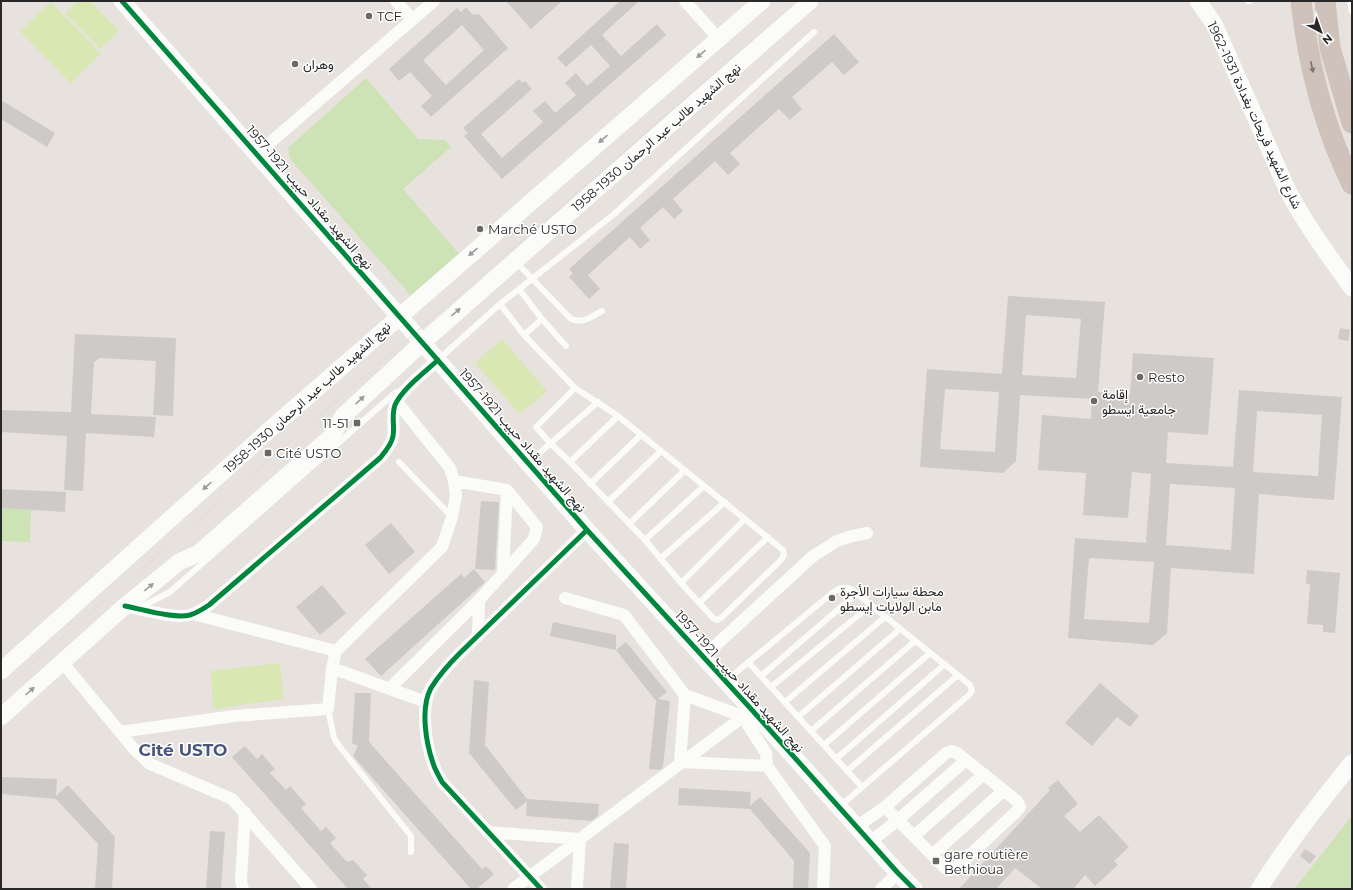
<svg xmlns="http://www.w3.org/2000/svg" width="1353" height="890" font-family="Montserrat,Vazirmatn,sans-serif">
	<rect width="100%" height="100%" fill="#e7e2dd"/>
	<path fill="#cde3b5" d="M 366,78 L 418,139 L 445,140 L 451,147 L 403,189 L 460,255 L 412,297 L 290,159 L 288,148 Z
		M 1,508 L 31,510 L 30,542 L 1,541 Z
		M 1352,816 L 1352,889 L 1297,889 L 1295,888 Z"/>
	<path fill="#d9e7b3" d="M 77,1 L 90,1 L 119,31 L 100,49 L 65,13 Z
		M 51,2 L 101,54 L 70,83 L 20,31 Z
		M 502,339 L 547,391 L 520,414 L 475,363 Z
		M 280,663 L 283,699 L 213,709 L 211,671 Z"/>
	<path fill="#cecac7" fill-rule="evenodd" d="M 506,1 L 562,1 L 531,29 Z
		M 620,1 L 639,1 L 602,35 L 621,56 L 657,24 L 666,35 L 502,179 L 464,136 L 468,133 L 463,128 L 519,79 L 522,83 L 525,81 L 532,89 L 481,134 L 502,158 L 543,122 L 533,111 L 545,101 L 555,113 L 576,95 L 565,83 L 576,73 L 587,86 L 610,66 L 591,45 L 566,67 L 557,58 Z
		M 466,7 L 473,15 L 479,14 L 508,48 L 431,117 L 421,106 L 432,96 L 410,72 L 399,81 L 389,69 L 457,8 L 461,12 ZM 462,25 L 484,50 L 446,85 L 423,60 Z
		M 834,34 L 859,62 L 844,75 L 832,62 L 792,97 L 802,109 L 790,120 L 779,109 L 730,153 L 740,164 L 728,175 L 715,161 L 673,199 L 683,211 L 674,219 L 663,207 L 640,228 L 650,240 L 640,249 L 630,237 L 588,275 L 600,289 L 589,299 L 569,277 L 573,273 L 569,269 Z
		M 1,100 L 55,133 L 47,147 L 1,119 Z
		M 1008,296 L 1105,302 L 1098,392 L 1130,395 L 1133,353 L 1214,358 L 1208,435 L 1168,432 L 1166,463 L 1233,467 L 1239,390 L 1342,397 L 1334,500 L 1259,494 L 1254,574 L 1171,568 L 1167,633 L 1153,645 L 1068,638 L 1075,538 L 1146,543 L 1151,474 L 1132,472 L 1128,518 L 1083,515 L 1086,473 L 1038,470 L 1042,415 L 1091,419 L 1092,399 L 1020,395 L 1016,461 L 1003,473 L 920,467 L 927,369 L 1002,374 ZM 1026,315 L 1081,319 L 1076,378 L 1022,375 ZM 945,389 L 999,392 L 995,452 L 940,449 ZM 1257,411 L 1322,415 L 1318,476 L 1253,472 ZM 1170,484 L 1235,488 L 1231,550 L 1166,545 ZM 1089,558 L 1154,562 L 1149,623 L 1084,619 Z
		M 1340,328 L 1350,330 L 1348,341 L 1338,339 Z
		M 75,334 L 176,338 L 173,416 L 153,415 L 156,361 L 100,358 L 94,362 L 91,414 L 156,417 L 154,437 L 86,433 L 83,491 L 64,490 L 67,436 L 1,432 L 1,410 L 71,412 Z
		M 1,489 L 66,492 L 65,512 L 1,508 Z
		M 481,501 L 499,502 L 495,570 L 475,569 Z
		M 391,523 L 415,552 L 389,574 L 365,545 Z
		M 474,569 L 485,582 L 381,676 L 365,659 L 461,574 L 464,578 Z
		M 1307,570 L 1340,573 L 1335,633 L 1323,632 L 1323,625 L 1307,624 L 1310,584 L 1306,584 Z
		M 322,585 L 346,613 L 320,635 L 296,607 Z
		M 553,622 L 616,635 L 616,650 L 626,642 L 667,692 L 658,699 L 670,701 L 663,767 L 660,770 L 649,769 L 656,701 L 616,650 L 550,636 Z
		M 474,680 L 489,682 L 485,745 L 527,799 L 599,804 L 598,816 L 591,821 L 526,816 L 527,801 L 516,810 L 469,753 Z
		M 1100,683 L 1139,716 L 1130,727 L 1117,717 L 1092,746 L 1065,723 Z
		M 355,693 L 371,693 L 369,742 L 482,869 L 486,866 L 494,874 L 477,889 L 471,889 L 353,756 L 358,746 L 352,743 Z
		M 245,746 L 257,759 L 262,754 L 275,769 L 270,773 L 286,790 L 290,786 L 306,804 L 301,808 L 321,831 L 326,827 L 336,838 L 330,843 L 347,862 L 353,860 L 367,875 L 363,879 L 372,889 L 348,889 L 232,757 Z
		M 1,777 L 57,779 L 56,796 L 68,785 L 115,837 L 112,889 L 95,889 L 98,844 L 56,799 L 1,794 Z
		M 1058,780 L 1078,804 L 1064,816 L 1080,832 L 1099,815 L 1129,847 L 1114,861 L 1118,865 L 1095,886 L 1085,875 L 1073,889 L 1042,889 L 1015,868 L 996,889 L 959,889 L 1050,790 L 1048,788 Z
		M 679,788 L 751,792 L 750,806 L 760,797 L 810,853 L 808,889 L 793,889 L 794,861 L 750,809 L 678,805 Z
		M 210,831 L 225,832 L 221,889 L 206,889 Z
		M 614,843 L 629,844 L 626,889 L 610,889 Z
		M 1305,849 L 1316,856 L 1310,864 L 1300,856 Z"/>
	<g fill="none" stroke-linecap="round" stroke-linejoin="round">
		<path stroke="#fbfbfa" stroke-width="6" d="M 1248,1 L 1250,1
			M 1350,1 L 1352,12
			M 516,262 L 571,319 C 583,324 591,317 602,311
			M 519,289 L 542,319 L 566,346
			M 500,304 L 524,335 L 575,388 L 618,416 L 783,550 L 784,555 L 781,560 L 721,618 L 717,620 L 713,618 L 681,583 L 645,540 L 570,462 L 550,443 L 536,427 L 575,388
			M 524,335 L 542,319
			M 439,359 L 500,304 L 613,215 L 814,32
			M 399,462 L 452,517
			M 570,462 L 618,416
			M 528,463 L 598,402
			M 590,484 L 641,435
			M 608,502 L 661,451
			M 629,524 L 685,470
			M 645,540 L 704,486
			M 660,559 L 725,502
			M 681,583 L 745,519
			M 699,603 L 768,537
			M 139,608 L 170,592 L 396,392 L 403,391
			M 748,662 L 862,787
			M 761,676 L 856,594
			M 727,680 L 831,594 C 838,589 842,586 851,589 L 970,685 L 972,691 L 969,695 L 839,807
			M 771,687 L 871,605
			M 785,702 L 885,617
			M 328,709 L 334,738 L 340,747 L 411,836 L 411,852
			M 798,717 L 900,629
			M 811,731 L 915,641
			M 824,745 L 930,653
			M 836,759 L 945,664
			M 847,771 L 958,675"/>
		<path stroke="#fbfbfa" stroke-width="12" d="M 396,1 L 412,19
			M 685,1 L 719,39
			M 257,154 L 434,1
			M 454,481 L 507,490 L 537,527 L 534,539 L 479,600 L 478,635
			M 503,574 L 507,490
			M 565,598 L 624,615 L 685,695 L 742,716 L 766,753 L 767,766
			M 125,606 C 142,609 174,619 190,615 C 197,613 203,609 209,605 L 380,458 C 385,452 392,444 393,436 C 395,426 391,416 395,405 C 402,389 425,372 438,360
			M 193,614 L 336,651 L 442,547 L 452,517 L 456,496 L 454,481 L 450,468 L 397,402
			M 703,657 L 813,556 L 837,541 L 852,536 L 867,533
			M 62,662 L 134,749 L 150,764 L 232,799 L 311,889
			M 332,668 L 426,702
			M 389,689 L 479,600
			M 685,695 L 680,762 L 767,766 L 825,846 L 823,889
			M 120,732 L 234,716 L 328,709 L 332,668 L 336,651
			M 856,827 L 885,807 L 946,753 L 951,751 L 957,753 L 1017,801 L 1020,807 L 1016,812 L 957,867 L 951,870 L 945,868 L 885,807
			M 488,832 L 580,839 L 577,889
			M 914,836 L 984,774
			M 870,842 L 898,820 L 966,760
			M 932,855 L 1004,790
			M 243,889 L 241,881 L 245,812
			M 513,889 L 752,710
			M 541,889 L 442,782 C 439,776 435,770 433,763 C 426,743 420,708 431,688 C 439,675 449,664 460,653 L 587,530
			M 881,889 L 898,873"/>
		<path stroke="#fbfbfa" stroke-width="17" d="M 122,1 L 587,530 L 752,710 L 898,873 L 914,889
			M 1198,1 L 1214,24 L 1287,189 C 1305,224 1329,256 1352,288
			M 1,671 L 275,425 L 762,1
			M 1,717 L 125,606 L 179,562 L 199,553 L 331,437 L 343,416 L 423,342 L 810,1
			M 1259,889 C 1287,845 1319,803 1352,763"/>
		<path stroke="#cec2bb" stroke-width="21" d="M 1301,1 C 1308,64 1324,127 1352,184
			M 1325,1 L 1330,48 L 1352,123"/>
		<path stroke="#dcdcde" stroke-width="1" d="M 1,690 L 272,457 L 798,1"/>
		<defs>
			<path id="cycleway" d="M 122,1 L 587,530 L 752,710 L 898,873 L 914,889
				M 125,606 C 142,609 174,619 190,615 C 197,613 203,609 209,605 L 380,458 C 385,452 392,444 393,436 C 395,426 391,416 395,405 C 402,389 425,372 438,360
				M 541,889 L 442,782 C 439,776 435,770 433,763 C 426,743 420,708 431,688 C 439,675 449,664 460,653 L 587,530"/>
		</defs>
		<use href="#cycleway" stroke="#fff" stroke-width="8"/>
		<use href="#cycleway" stroke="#00873e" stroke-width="5"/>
	</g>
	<defs><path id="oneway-solid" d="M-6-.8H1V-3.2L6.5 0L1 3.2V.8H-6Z"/></defs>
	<g fill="#9c9c9c">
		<use href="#oneway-solid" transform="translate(701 54) rotate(139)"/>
		<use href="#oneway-solid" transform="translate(603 139) rotate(139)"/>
		<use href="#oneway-solid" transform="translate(473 252) rotate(139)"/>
		<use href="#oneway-solid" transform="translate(456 312) rotate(-41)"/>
		<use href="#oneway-solid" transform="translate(360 400) rotate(-43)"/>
		<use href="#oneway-solid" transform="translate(207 486) rotate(138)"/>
		<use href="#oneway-solid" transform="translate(149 587) rotate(-39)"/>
		<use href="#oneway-solid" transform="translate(30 691) rotate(-42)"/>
	</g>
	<use fill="#7b7572" href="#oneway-solid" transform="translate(1312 67) rotate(77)"/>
	<g fill="#6b6967" stroke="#fff" stroke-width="1.5">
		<circle cx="369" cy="16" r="4"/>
		<circle cx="295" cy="64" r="4"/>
		<circle cx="480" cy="229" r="4"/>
		<circle cx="1140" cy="377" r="4"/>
		<circle cx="1094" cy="401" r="4"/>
		<rect x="353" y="419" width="8" height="8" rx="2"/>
		<rect x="264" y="449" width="8" height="8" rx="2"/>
		<circle cx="832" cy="598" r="4"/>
		<rect x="932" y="857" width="8" height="8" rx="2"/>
	</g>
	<g text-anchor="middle" stroke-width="3" stroke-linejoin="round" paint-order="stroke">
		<g font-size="13" fill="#282828" stroke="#fff" text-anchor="start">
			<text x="377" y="21">TCF</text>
			<text x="303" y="69">وهران</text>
			<text x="488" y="234">Marché USTO</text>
			<text x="1148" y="382">Resto</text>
			<text x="1102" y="399">إقامة<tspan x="1102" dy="15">جامعية ايسطو</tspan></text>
			<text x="349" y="428" text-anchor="end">11-51</text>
			<text x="276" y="458">Cité USTO</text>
			<text x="840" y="596">محطة سيارات الأجرة<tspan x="840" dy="15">مابن الولايات إيسطو</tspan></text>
			<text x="944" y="859">gare routière<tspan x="944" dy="15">Bethioua</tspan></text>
		</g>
		<g font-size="13" fill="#282828" stroke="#fff">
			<text transform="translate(1255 115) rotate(65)" y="5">شارع الشهيد فريحات بغدادة 1931-1962</text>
			<text transform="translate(656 137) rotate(-41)" y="5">نهج الشهيد طالب عبد الرحمان 1930-1958</text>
			<text transform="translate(310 197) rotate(49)" y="5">نهج الشهيد مقداد حبيب 1921-1957</text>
			<text transform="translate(307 397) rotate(-42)" y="5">نهج الشهيد طالب عبد الرحمان 1930-1958</text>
			<text transform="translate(523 440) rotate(49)" y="5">نهج الشهيد مقداد حبيب 1921-1957</text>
			<text transform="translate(740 681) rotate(48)" y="5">نهج الشهيد مقداد حبيب 1921-1957</text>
		</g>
		<g font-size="17" font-weight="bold" fill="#485679" stroke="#fff">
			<text x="183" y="756">Cité USTO</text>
		</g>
	</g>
	<rect width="1353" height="890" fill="none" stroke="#282828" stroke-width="4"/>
	<g transform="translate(1321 32) rotate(139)" stroke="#ffffff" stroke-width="3" paint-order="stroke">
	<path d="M0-3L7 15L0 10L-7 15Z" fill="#282828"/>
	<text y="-6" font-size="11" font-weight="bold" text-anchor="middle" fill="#282828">N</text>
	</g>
</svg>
